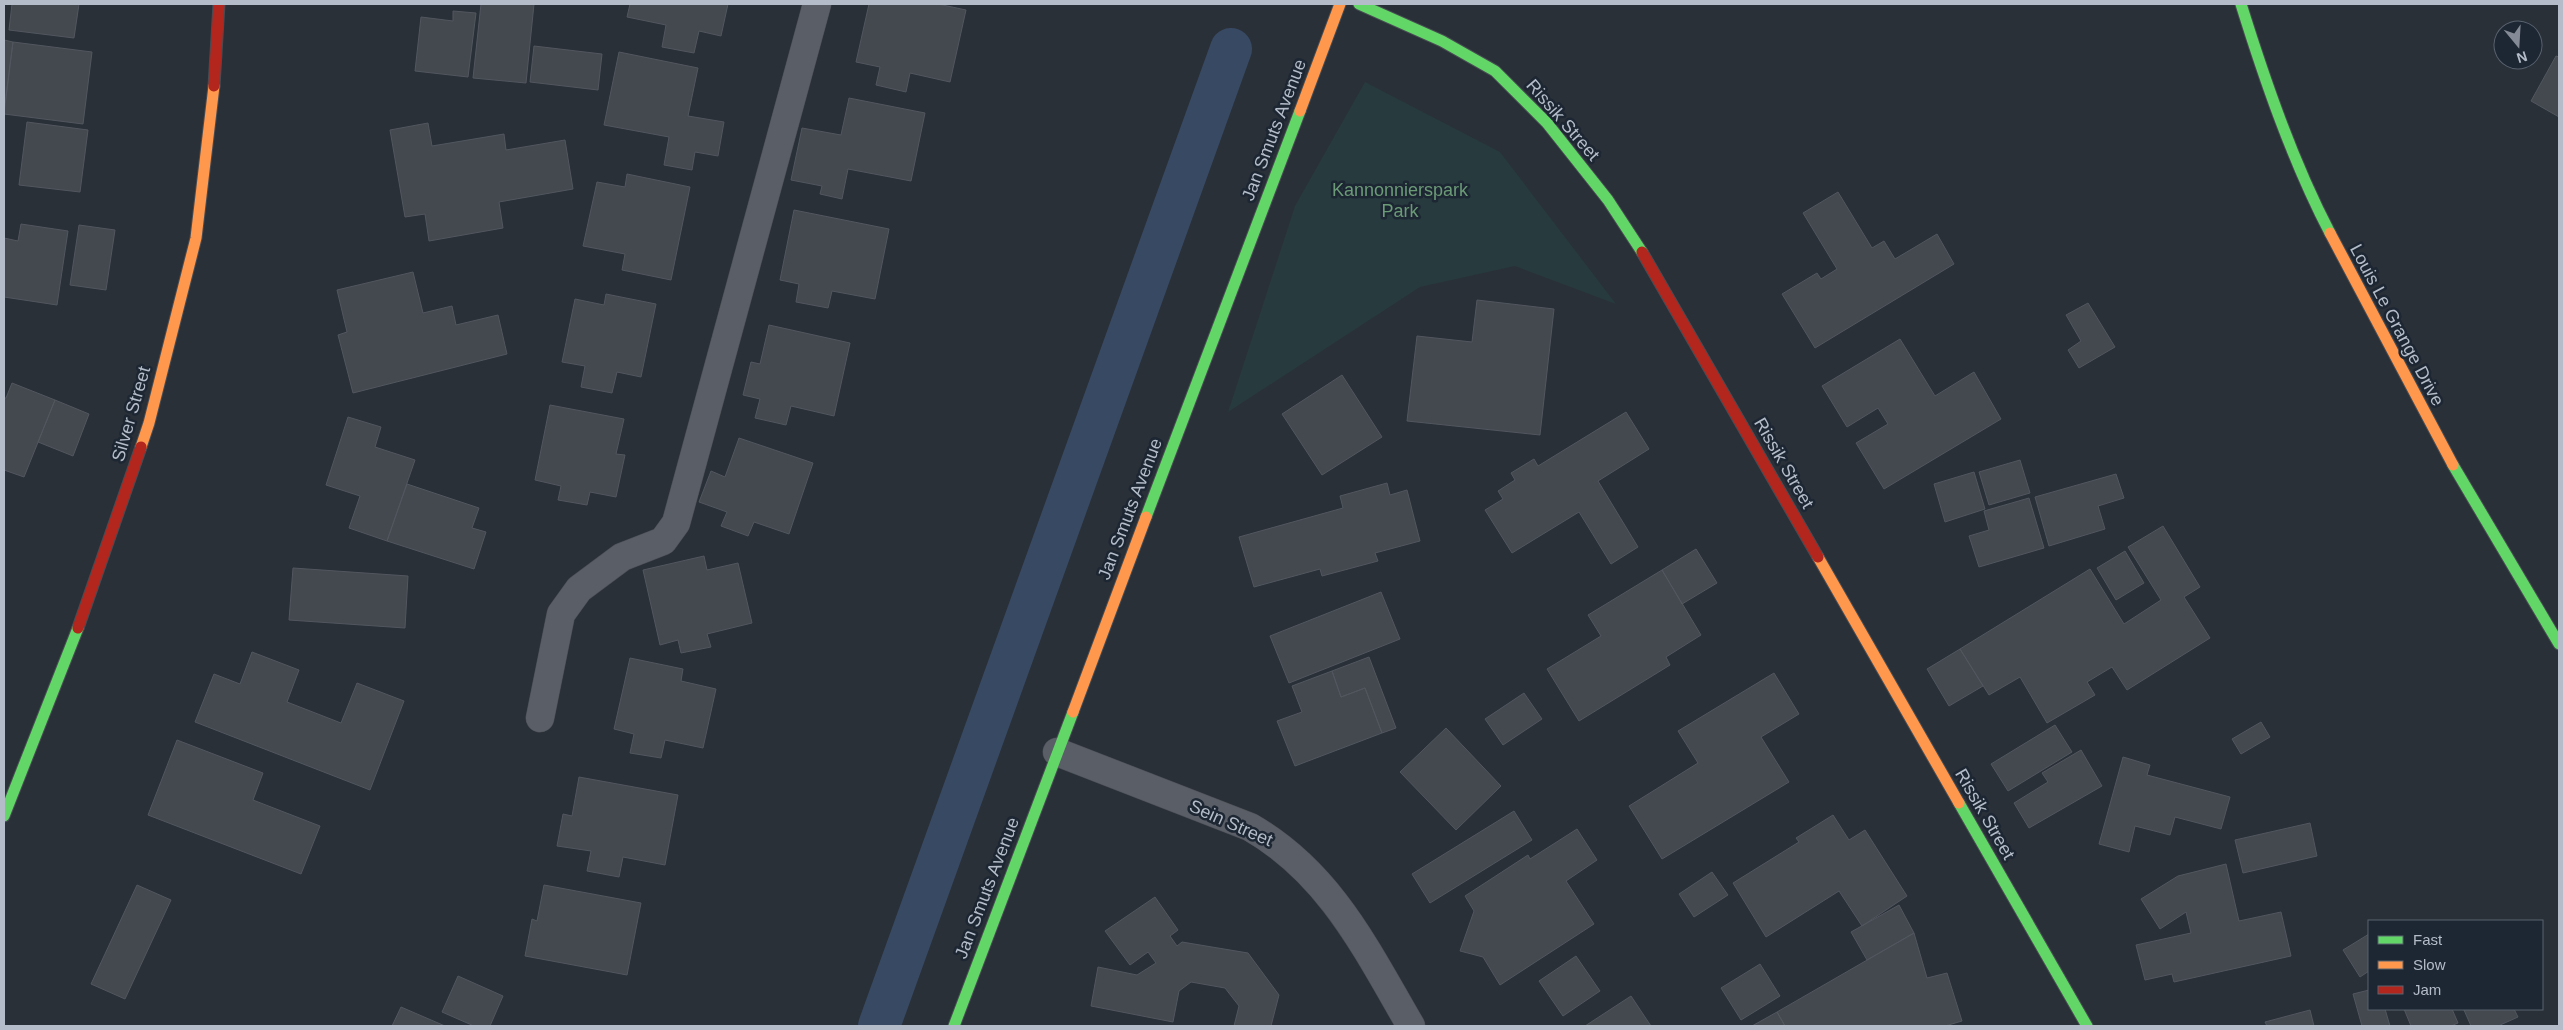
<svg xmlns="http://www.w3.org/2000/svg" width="2563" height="1030" font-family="Helvetica,sans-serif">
	<rect width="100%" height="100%" fill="#2a3038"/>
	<path fill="#273a3e" d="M 1365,82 L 1500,152 L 1616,304 L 1515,266 L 1420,287 L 1228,412 L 1295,206 Z"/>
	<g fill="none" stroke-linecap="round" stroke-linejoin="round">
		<path stroke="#384963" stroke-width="42" d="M 879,1026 L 1231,49"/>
	</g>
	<path fill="#444950" stroke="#52575f" d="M 12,4 L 79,4 L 74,38 L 9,30 Z
		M 481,4 L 534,4 L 526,83 L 473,78 Z
		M 630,4 L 728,4 L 721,36 L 699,31 L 694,53 L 662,47 L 666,25 L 627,17 Z
		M 869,4 L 938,4 L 966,10 L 950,82 L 910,73 L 906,92 L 876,85 L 880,67 L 856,62 Z
		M 453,11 L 476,13 L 468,77 L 415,71 L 421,17 L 453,21 Z
		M 4,40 L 13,42 L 5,103 L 4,103 Z
		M 13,42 L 92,52 L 83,124 L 4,114 Z
		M 534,46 L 602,54 L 598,90 L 530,82 Z
		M 619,52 L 698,68 L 688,116 L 724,122 L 718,156 L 695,152 L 692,170 L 664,165 L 669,137 L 604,125 Z
		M 2556,56 L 2559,57 L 2559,117 L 2531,101 Z
		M 849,98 L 925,113 L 911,181 L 848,169 L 842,199 L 820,194 L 822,186 L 791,180 L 802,128 L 841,135 Z
		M 27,122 L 88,130 L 80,192 L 19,185 Z
		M 428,123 L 432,146 L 504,134 L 506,150 L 565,140 L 573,189 L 499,202 L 503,228 L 429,241 L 425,214 L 405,217 L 390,130 Z
		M 627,174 L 690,187 L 671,280 L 622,270 L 625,254 L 583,246 L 597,182 L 625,187 Z
		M 1838,192 L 1872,248 L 1884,241 L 1895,259 L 1937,234 L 1954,264 L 1815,348 L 1782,294 L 1817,273 L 1821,279 L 1837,269 L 1803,213 Z
		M 794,210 L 889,229 L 875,299 L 832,291 L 828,308 L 796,302 L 799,284 L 780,280 Z
		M 21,224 L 68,231 L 57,305 L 4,297 L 4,238 L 18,241 Z
		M 79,225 L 115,230 L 106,290 L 70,285 Z
		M 413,272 L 423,313 L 452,306 L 456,325 L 498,315 L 507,354 L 353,393 L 338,335 L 347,332 L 337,290 Z
		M 606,294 L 656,304 L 641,377 L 617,372 L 612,393 L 581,387 L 585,366 L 562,362 L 575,299 L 604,305 Z
		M 1477,300 L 1554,309 L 1540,435 L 1407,421 L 1417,336 L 1472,342 Z
		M 2088,303 L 2115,347 L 2079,368 L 2068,350 L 2081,341 L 2066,315 Z
		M 769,325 L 850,343 L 834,416 L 791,406 L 786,425 L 755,418 L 760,399 L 743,395 L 751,362 L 760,364 Z
		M 1900,339 L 1935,396 L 1974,372 L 2001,419 L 1884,489 L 1856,443 L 1888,424 L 1878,408 L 1847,427 L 1822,386 Z
		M 1342,375 L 1382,437 L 1322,475 L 1282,414 Z
		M 12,383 L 55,400 L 24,477 L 4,470 L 4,398 L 6,398 Z
		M 55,400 L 89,414 L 73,456 L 38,442 Z
		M 550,405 L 624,419 L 616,454 L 625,455 L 616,497 L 590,492 L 587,505 L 558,500 L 561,486 L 535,480 Z
		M 1626,412 L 1649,449 L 1598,481 L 1638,547 L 1611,564 L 1579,512 L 1512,553 L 1485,510 L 1503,499 L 1498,491 L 1515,480 L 1511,473 L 1534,459 L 1538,466 Z
		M 348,417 L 381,427 L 375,447 L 415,460 L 387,541 L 349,528 L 360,496 L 326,485 Z
		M 739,438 L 813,463 L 789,534 L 754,522 L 748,536 L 721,526 L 727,512 L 699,502 L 711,471 L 725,477 Z
		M 2020,460 L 2030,493 L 1989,505 L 1979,472 Z
		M 1974,472 L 1985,509 L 1945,522 L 1934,484 Z
		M 2116,474 L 2124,498 L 2098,506 L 2105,529 L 2049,546 L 2035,497 Z
		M 1387,483 L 1390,495 L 1407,490 L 1420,541 L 1375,553 L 1378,561 L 1322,576 L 1320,569 L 1254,587 L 1239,537 L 1343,508 L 1340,496 Z
		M 407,484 L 479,508 L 472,528 L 486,532 L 474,569 L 387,541 Z
		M 2029,498 L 2044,548 L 1979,567 L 1969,536 L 1989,530 L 1984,511 Z
		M 2163,526 L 2200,587 L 2184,597 L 2210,638 L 2127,690 L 2112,667 L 2087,682 L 2095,695 L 2047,723 L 2020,677 L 1989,695 L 1960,649 L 2090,569 L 2124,624 L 2161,600 L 2128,547 Z
		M 1696,549 L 1717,583 L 1682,604 L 1662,570 Z
		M 2125,551 L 2144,583 L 2116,600 L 2097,568 Z
		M 704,556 L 707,570 L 738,563 L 752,623 L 707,634 L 711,647 L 681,653 L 678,640 L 660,645 L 643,570 Z
		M 293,568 L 408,576 L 405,628 L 289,620 Z
		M 1662,570 L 1701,635 L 1666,657 L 1670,665 L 1579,721 L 1547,669 L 1601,636 L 1588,615 Z
		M 1381,592 L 1400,639 L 1289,683 L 1270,636 Z
		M 1960,649 L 1983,686 L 1949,706 L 1927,669 Z
		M 252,652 L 299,670 L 287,702 L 341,723 L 357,683 L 404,701 L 370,790 L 195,722 L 214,674 L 240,684 Z
		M 1369,657 L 1396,728 L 1382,733 L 1365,688 L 1341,697 L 1332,671 Z
		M 630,658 L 683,669 L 681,681 L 716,689 L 703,748 L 665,740 L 661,758 L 630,753 L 634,734 L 614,729 Z
		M 1332,671 L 1341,697 L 1365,688 L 1382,733 L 1295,766 L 1277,721 L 1302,712 L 1292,686 Z
		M 1774,673 L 1799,714 L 1761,737 L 1789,782 L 1662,859 L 1629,806 L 1698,763 L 1678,731 Z
		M 1524,693 L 1542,719 L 1503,745 L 1485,719 Z
		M 2261,722 L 2270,737 L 2241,754 L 2232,739 Z
		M 2055,725 L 2072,752 L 2008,791 L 1991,764 Z
		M 1446,728 L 1501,786 L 1456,830 L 1400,772 Z
		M 177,740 L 263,773 L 253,800 L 320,826 L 301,874 L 148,815 Z
		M 2081,750 L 2102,786 L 2029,828 L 2014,803 L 2048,782 L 2042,773 Z
		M 2123,757 L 2150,765 L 2147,775 L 2230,797 L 2221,829 L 2175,817 L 2170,835 L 2135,826 L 2129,852 L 2099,844 Z
		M 579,777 L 678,795 L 665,865 L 623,857 L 619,877 L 587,871 L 591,851 L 557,846 L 563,814 L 572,816 Z
		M 1514,811 L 1532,840 L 1430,903 L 1412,874 Z
		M 1833,815 L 1849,840 L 1865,830 L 1907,896 L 1862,926 L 1839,891 L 1766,937 L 1733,883 L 1799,842 L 1796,838 Z
		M 2310,823 L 2317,856 L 2243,873 L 2235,840 Z
		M 1577,829 L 1597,860 L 1566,881 L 1594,924 L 1500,985 L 1483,957 L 1460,951 L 1474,911 L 1465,896 L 1528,855 L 1530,859 Z
		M 2226,864 L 2239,921 L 2281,912 L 2291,956 L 2174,982 L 2172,974 L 2145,980 L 2136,945 L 2191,933 L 2186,912 L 2160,929 L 2141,899 L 2178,876 Z
		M 1712,872 L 1728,895 L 1694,917 L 1679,894 Z
		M 137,885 L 171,900 L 125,999 L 91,984 Z
		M 544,885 L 641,903 L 627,975 L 525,956 L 532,919 L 537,921 Z
		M 1155,897 L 1178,930 L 1170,936 L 1177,946 L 1182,942 L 1248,953 L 1279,995 L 1271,1026 L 1234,1026 L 1239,1006 L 1225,988 L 1191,982 L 1179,991 L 1173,1022 L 1091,1006 L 1098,967 L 1137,975 L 1156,963 L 1148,952 L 1130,965 L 1105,931 Z
		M 1899,905 L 1914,933 L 1867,960 L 1851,932 Z
		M 1914,933 L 1927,978 L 1947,973 L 1962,1021 L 1945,1026 L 1785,1026 L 1777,1012 Z
		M 2369,934 L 2369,971 L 2360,977 L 2343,950 Z
		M 1576,956 L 1600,991 L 1563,1016 L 1539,981 Z
		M 1760,964 L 1780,996 L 1741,1020 L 1721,988 Z
		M 458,976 L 503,996 L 490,1026 L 474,1026 L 442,1012 Z
		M 2369,990 L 2369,1009 L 2385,1009 L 2390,1026 L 2362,1026 L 2353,994 Z
		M 1631,996 L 1651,1026 L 1585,1026 Z
		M 401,1007 L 445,1026 L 392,1026 Z
		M 2404,1009 L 2452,1009 L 2458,1023 L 2451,1026 L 2411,1026 Z
		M 2467,1009 L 2514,1009 L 2518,1017 L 2498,1026 L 2471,1026 L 2464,1010 Z
		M 2310,1010 L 2314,1026 L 2267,1026 L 2265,1022 Z
		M 1777,1012 L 1785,1026 L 1752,1026 Z"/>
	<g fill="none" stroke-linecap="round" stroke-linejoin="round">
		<defs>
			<path id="street" d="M 540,718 L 561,614 L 579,589 L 622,557 L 663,541 L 676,523 L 817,4
				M 1057,752 L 1250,827 C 1330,873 1366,949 1411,1026"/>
			<path id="fast" d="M 1359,4 L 1442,41 L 1495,71 L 1547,123 L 1608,200 L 1642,252
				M 2241,4 C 2265,81 2293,162 2330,233
				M 2453,465 L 2559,644
				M 1146,517 L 1300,111
				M 1959,803 L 2087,1026
				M 4,816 L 78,628
				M 954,1026 L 1073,712"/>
			<path id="slow" d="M 1300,111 L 1340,4
				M 2330,233 L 2453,465
				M 141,447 L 149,423 L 196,238 L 214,86
				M 1818,557 L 1959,803
				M 1073,712 L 1146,517"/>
			<path id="jam" d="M 214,86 L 219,4
				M 1642,252 L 1818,557
				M 78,628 L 141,447"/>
		</defs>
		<use href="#street" stroke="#484c53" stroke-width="29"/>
		<use href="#fast" stroke="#484c53" stroke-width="13"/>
		<use href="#slow" stroke="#484c53" stroke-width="13"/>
		<use href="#jam" stroke="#484c53" stroke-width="13"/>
		<use href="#street" stroke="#5a5e66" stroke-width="28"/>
		<use href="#fast" stroke="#63d668" stroke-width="11"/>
		<use href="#slow" stroke="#ff974d" stroke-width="11"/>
		<use href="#jam" stroke="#b3261e" stroke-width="11"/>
	</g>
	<g text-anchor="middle" stroke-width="5" stroke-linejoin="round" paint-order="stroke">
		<g font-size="18" fill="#b4bcc9" stroke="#1d2633">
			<text transform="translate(1563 120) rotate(49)" y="6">Rissik Street</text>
			<text transform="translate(1274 130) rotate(-69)" y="6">Jan Smuts Avenue</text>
			<text transform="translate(2397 325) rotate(62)" y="6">Louis Le Grange Drive</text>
			<text transform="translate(131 414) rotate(-74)" y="6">Silver Street</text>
			<text transform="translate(1784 463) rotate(60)" y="6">Rissik Street</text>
			<text transform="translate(1130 509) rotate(-69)" y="6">Jan Smuts Avenue</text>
			<text transform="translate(1985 814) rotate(60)" y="6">Rissik Street</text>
			<text transform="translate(1231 823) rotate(24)" y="6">Sein Street</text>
			<text transform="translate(987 888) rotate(-69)" y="6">Jan Smuts Avenue</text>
		</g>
		<g font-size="18" fill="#6b9a76" stroke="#1d2633">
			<text x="1400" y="196">Kannonnierspark<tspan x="1400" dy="21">Park</tspan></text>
		</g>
	</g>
	<rect width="2563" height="1030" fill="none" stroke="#b4bcc9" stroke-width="10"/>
	<rect x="2368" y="920" width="175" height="90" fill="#1d2633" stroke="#59626f"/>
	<rect x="2378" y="936" width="25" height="8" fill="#63d668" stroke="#59626f"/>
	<text x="2413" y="945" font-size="15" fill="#b4bcc9">Fast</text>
	<rect x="2378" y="961" width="25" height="8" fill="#ff974d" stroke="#59626f"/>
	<text x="2413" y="970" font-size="15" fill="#b4bcc9">Slow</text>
	<rect x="2378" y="986" width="25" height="8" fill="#b3261e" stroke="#59626f"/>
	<text x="2413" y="995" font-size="15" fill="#b4bcc9">Jam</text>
	<g transform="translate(2518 45) rotate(162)"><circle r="24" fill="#1d2633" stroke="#59626f"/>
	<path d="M0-4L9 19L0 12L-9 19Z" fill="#848b96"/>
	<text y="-8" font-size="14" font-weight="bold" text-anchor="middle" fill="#b4bcc9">N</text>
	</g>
</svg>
